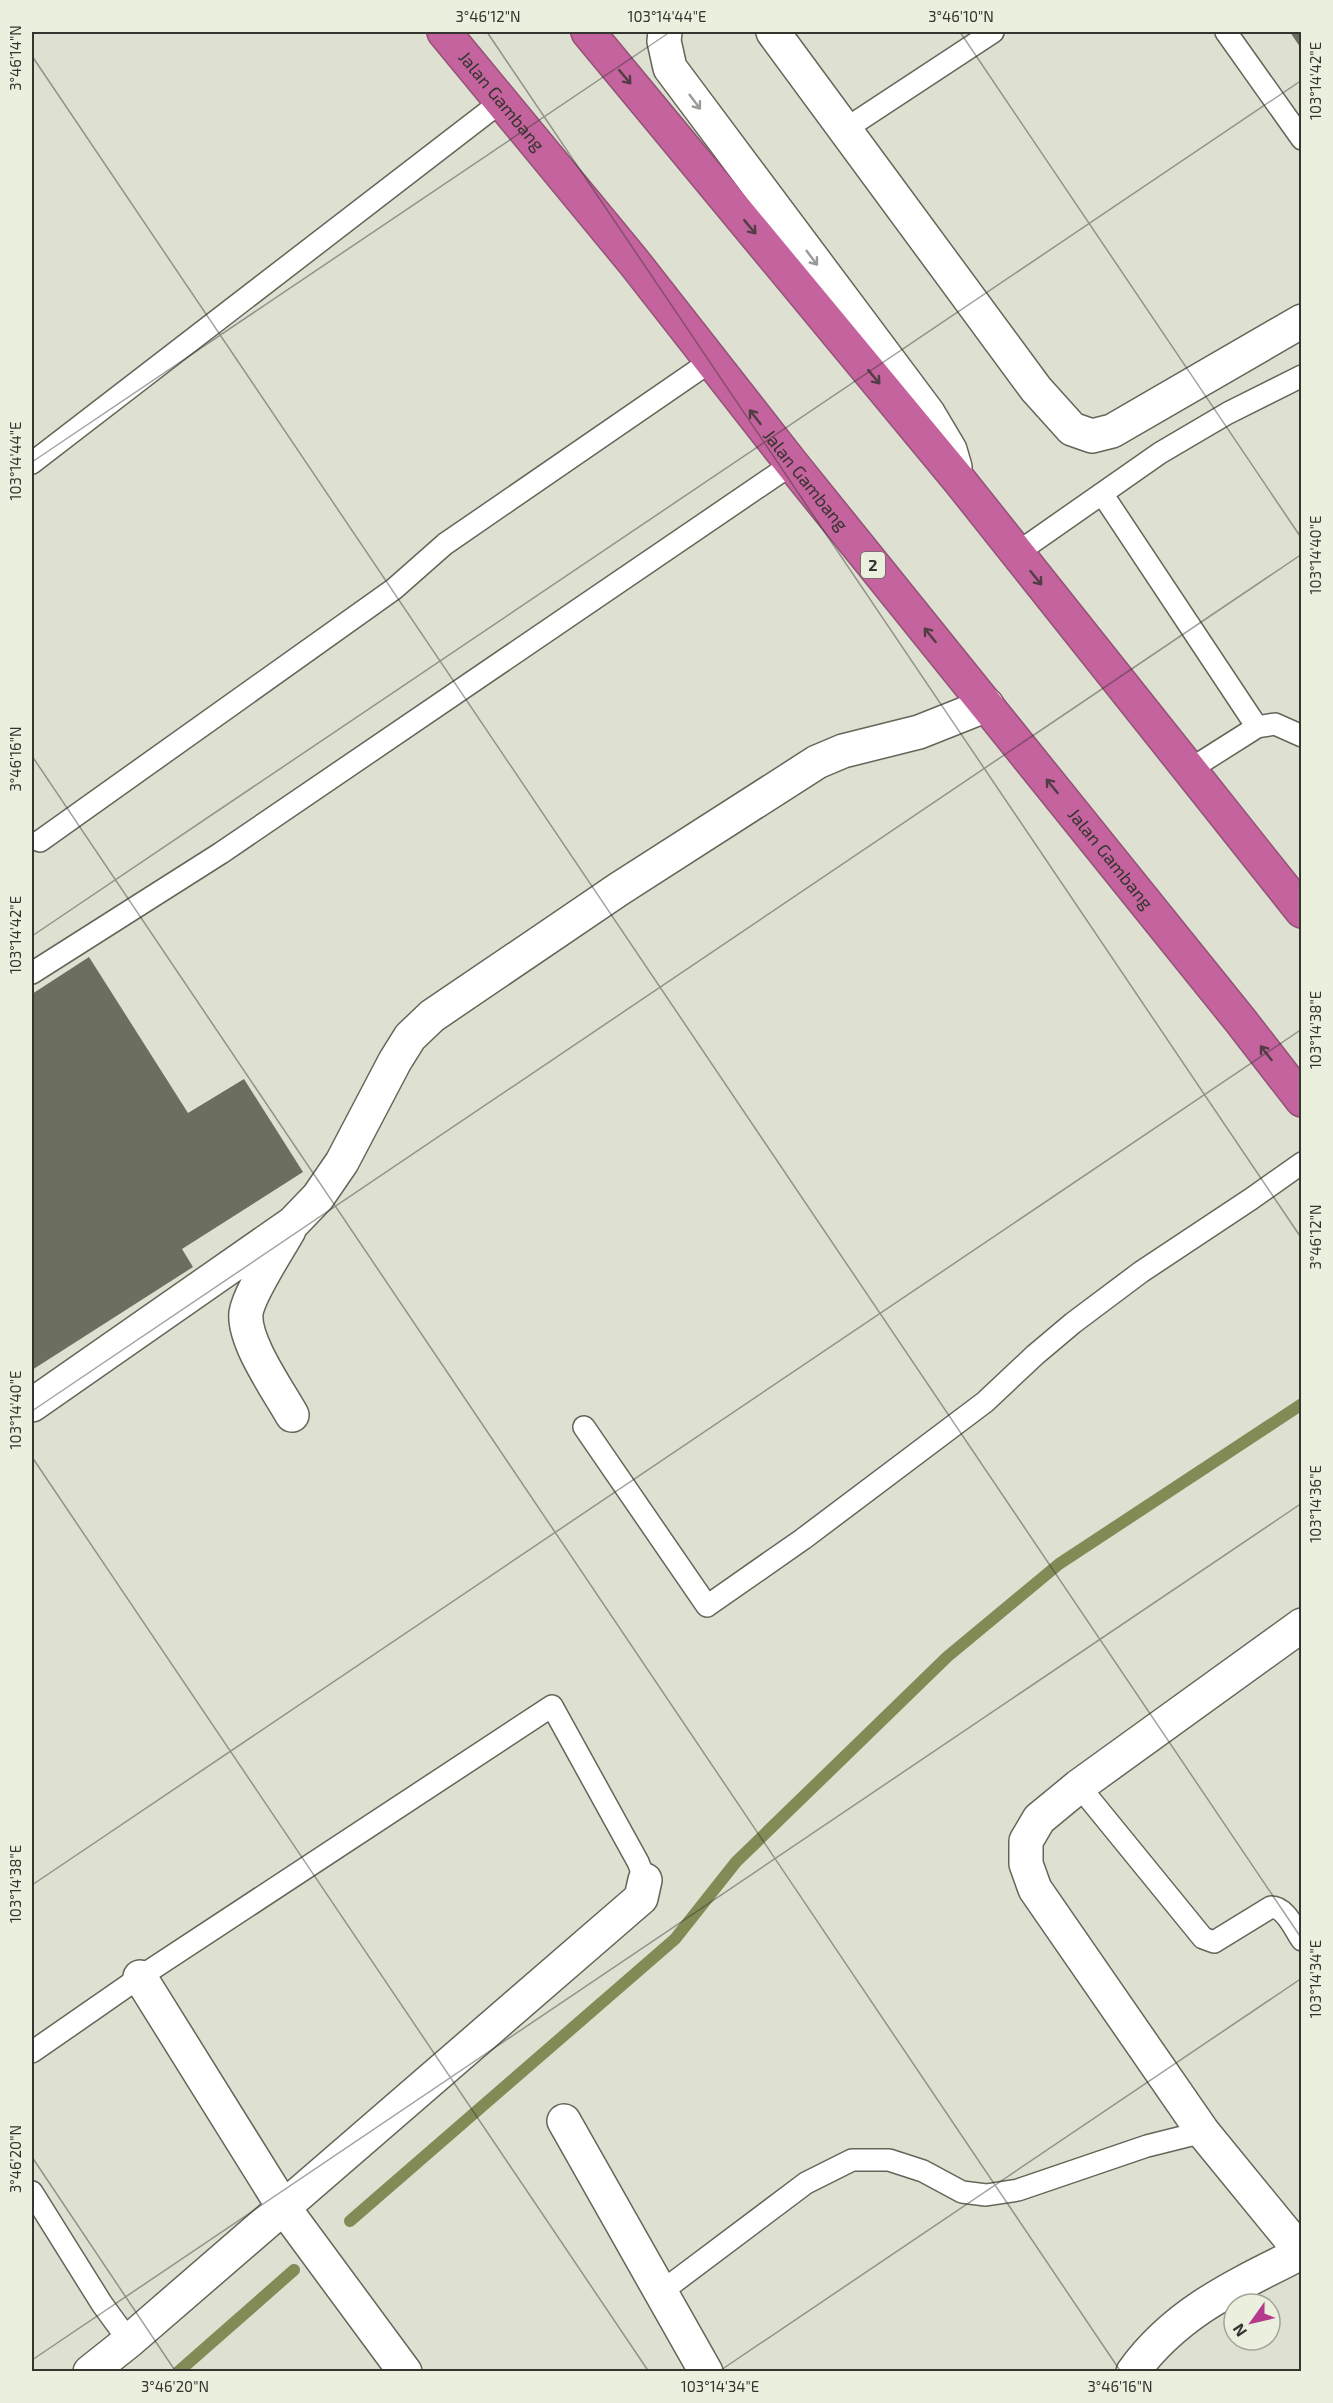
<svg xmlns="http://www.w3.org/2000/svg" width="1333" height="2403" font-family="'Exo 2',sans-serif">
	<rect width="100%" height="100%" fill="#dee1d1"/>
	<g fill="none" stroke-linecap="round" stroke-linejoin="round">
		<path stroke="#828a56" stroke-width="12" d="M 350,2221 L 675,1939 L 736,1862 L 947,1657 L 1059,1564 L 1302,1404
			M 178,2372 L 294,2270"/>
	</g>
	<path fill="#6c6f60" d="M 1290,32 L 1302,32 L 1302,50 Z
		M 89,957 L 188,1113 L 244,1079 L 303,1172 L 182,1249 L 193,1267 L 32,1370 L 32,994 Z"/>
	<g fill="none" stroke-linecap="round" stroke-linejoin="round">
		<defs>
			<path id="lane" d="M 1226,32 L 1302,139
				M 844,130 L 993,32
				M 32,463 L 502,101
				M 1103,495 L 1257,727
				M 1017,553 L 1160,453 L 1228,413 L 1302,376
				M 1189,770 L 1257,727 L 1275,724 L 1302,736
				M 40,841 L 394,589 L 445,544 L 711,361
				M 32,973 L 221,853 L 792,464
				M 584,1427 L 707,1606 L 803,1539 L 985,1402 L 1035,1355 L 1073,1323 L 1141,1272 L 1251,1199 L 1302,1163
				M 1079,1786 L 1203,1938 L 1214,1942 L 1271,1907 C 1286,1907 1294,1929 1302,1940
				M 32,2052 L 140,1977 L 552,1706 L 638,1862 L 645,1880
				M 32,2192 L 102,2304 L 129,2341
				M 661,2292 L 806,2183 L 852,2160 L 889,2160 L 923,2171 L 962,2192 L 986,2195 L 1018,2190 L 1147,2146 L 1203,2132"/>
			<path id="street" d="M 665,32 L 664,41 L 670,68 L 928,413 L 950,450 L 955,467
				M 773,32 L 1036,389 L 1072,429 L 1092,436 L 1112,431 L 1302,321
				M 289,1230 C 278,1250 249,1293 246,1313 C 243,1341 278,1390 292,1415
				M 32,1405 L 293,1223 L 318,1197 L 342,1162 L 395,1061 L 410,1037 L 432,1016 L 619,889 L 817,762 L 843,751 L 919,732 L 987,705
				M 1302,1625 L 1079,1786 L 1039,1819 L 1026,1841 L 1026,1864 L 1035,1889 L 1203,2132 L 1302,2253
				M 140,1977 L 284,2208 L 405,2372
				M 564,2121 L 706,2372
				M 90,2372 L 129,2341 L 641,1898 L 645,1880
				M 1133,2372 C 1176,2312 1237,2285 1301,2253"/>
			<g id="highway">
				<path id="s1" d="M 444,32 L 633,261 L 792,464 L 1240,1020 L 1302,1100"/>
				<path d="M 588,32 L 959,480 L 1302,911"/>
			</g>
		</defs>
		<use href="#lane" stroke="#636658" stroke-width="24"/>
		<use href="#street" stroke="#636658" stroke-width="36"/>
		<use href="#highway" stroke="#925377" stroke-width="36"/>
		<use href="#lane" stroke="#fff" stroke-width="21"/>
		<use href="#street" stroke="#fff" stroke-width="33"/>
		<use href="#highway" stroke="#c5639e" stroke-width="33"/>
	</g>
	<defs><path id="oneway-shaft" d="M-6 0H5M1.5-3L5.5 0L1.5 3" fill="none" stroke-width="1.6" stroke-linecap="round" stroke-linejoin="round" transform="scale(1.5)"/></defs>
	<g stroke="#513e45">
		<use href="#oneway-shaft" transform="translate(625 77) rotate(50)"/>
		<use href="#oneway-shaft" transform="translate(750 227) rotate(50)"/>
		<use href="#oneway-shaft" transform="translate(874 377) rotate(50)"/>
		<use href="#oneway-shaft" transform="translate(755 417) rotate(-128)"/>
		<use href="#oneway-shaft" transform="translate(1036 578) rotate(51)"/>
		<use href="#oneway-shaft" transform="translate(930 635) rotate(-129)"/>
		<use href="#oneway-shaft" transform="translate(1052 786) rotate(-129)"/>
		<use href="#oneway-shaft" transform="translate(1266 1053) rotate(-128)"/>
	</g>
	<g stroke="#9a9a97">
		<use href="#oneway-shaft" transform="translate(695 102) rotate(53)"/>
		<use href="#oneway-shaft" transform="translate(812 258) rotate(53)"/>
	</g>
	<path fill="none" stroke="#34352f" stroke-width="1.5" stroke-opacity="0.45" d="M 487,32 L 1302,1239M 960,32 L 1302,539M 32,56 L 1302,1939M 32,462 L 670,32M 32,756 L 1121,2372M 32,936 L 1302,80M 32,1411 L 1302,554M 32,1457 L 649,2372M 32,1885 L 1302,1029M 32,2157 L 176,2372M 32,2360 L 1302,1503M 718,2372 L 1302,1978"/>
	<g text-anchor="middle" stroke-width="6" stroke-linejoin="round" paint-order="stroke">
		<rect fill="#ebefde" stroke="#6b6d64" stroke-width="1.5" x="861" y="552" width="24" height="26" rx="4.5"/>
		<g font-size="16" font-weight="bold" fill="#34352f">
			<text x="873" y="571">2</text>
		</g>
		<g font-size="18" fill="#34352f" stroke="#ebefde">
			<text dy="6" stroke="none"><textPath href="#s1" startOffset="90">Jalan Gambang</textPath></text>
			<text dy="6" stroke="none"><textPath href="#s1" startOffset="576">Jalan Gambang</textPath></text>
			<text dy="6" stroke="none"><textPath href="#s1" startOffset="1062">Jalan Gambang</textPath></text>
		</g>
	</g>
	<rect width="1333" height="2403" fill="none" stroke="#ebefde" stroke-width="66"/>
	<g transform="translate(1252 2322) rotate(236)"><circle r="28" fill="#ebefde" stroke="#a2a598" stroke-width="1.5"/>
	<path d="M0-4.5L10 22L0 15L-10 22Z" fill="#b63a8b"/>
	<text y="-9" font-size="16" font-weight="bold" text-anchor="middle" fill="#34352f">N</text>
	</g>
	<rect x="33" y="33" width="1267" height="2337" fill="none" stroke="#34352f" stroke-width="2"/>
	<g font-size="15" text-anchor="middle" fill="#34352f">
		<text x="488" y="22">3°46'12"N</text>
		<text x="667" y="22">103°14'44"E</text>
		<text x="961" y="22">3°46'10"N</text>
		<text transform="translate(16 58) rotate(-90)" y="5">3°46'14"N</text>
		<text transform="translate(1316 81) rotate(-90)" y="5">103°14'42"E</text>
		<text transform="translate(16 461) rotate(-90)" y="5">103°14'44"E</text>
		<text transform="translate(1316 555) rotate(-90)" y="5">103°14'40"E</text>
		<text transform="translate(16 759) rotate(-90)" y="5">3°46'16"N</text>
		<text transform="translate(16 935) rotate(-90)" y="5">103°14'42"E</text>
		<text transform="translate(1316 1030) rotate(-90)" y="5">103°14'38"E</text>
		<text transform="translate(1316 1237) rotate(-90)" y="5">3°46'12"N</text>
		<text transform="translate(16 1410) rotate(-90)" y="5">103°14'40"E</text>
		<text transform="translate(1316 1504) rotate(-90)" y="5">103°14'36"E</text>
		<text transform="translate(16 1884) rotate(-90)" y="5">103°14'38"E</text>
		<text transform="translate(1316 1979) rotate(-90)" y="5">103°14'34"E</text>
		<text transform="translate(16 2159) rotate(-90)" y="5">3°46'20"N</text>
		<text x="175" y="2392">3°46'20"N</text>
		<text x="720" y="2392">103°14'34"E</text>
		<text x="1120" y="2392">3°46'16"N</text>
	</g>
</svg>
